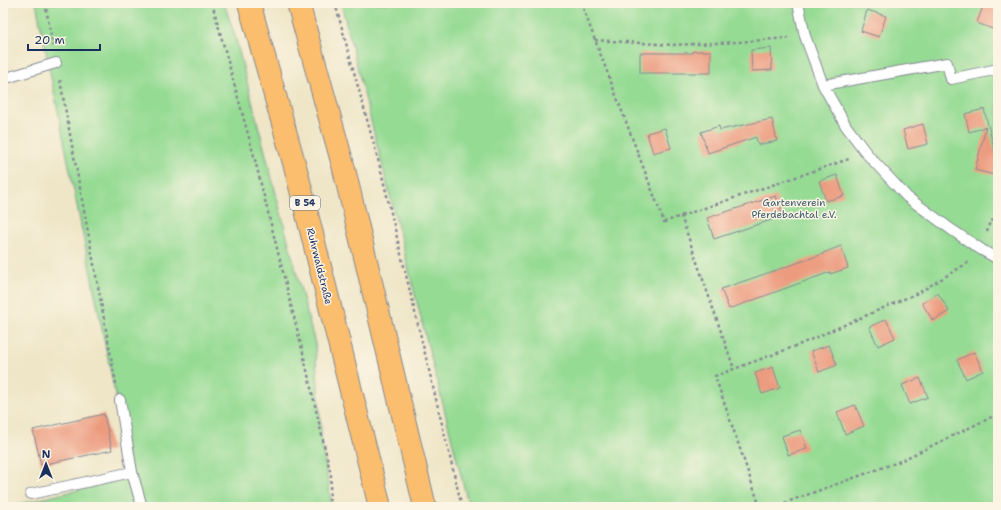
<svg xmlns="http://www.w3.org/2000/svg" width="1001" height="510" font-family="'Shantell Sans',sans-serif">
	<rect width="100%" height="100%" fill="#fcf5e5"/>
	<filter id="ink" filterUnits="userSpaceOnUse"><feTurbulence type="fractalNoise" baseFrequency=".025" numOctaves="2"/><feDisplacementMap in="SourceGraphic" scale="8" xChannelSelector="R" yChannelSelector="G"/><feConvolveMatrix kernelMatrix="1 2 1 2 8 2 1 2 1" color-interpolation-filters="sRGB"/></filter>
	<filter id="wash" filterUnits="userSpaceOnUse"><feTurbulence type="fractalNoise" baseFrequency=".012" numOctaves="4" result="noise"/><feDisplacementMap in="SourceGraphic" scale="16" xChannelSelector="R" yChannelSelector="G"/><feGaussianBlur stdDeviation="0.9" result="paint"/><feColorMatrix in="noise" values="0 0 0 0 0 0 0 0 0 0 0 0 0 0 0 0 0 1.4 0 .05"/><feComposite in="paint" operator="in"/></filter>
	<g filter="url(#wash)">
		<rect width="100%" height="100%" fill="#efe6c8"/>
		<path fill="#96db94" stroke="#588579" d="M 36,3 L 224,3 L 235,36 L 315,344 L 322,443 L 332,507 L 7,507 L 132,477 Z
			M 341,3 L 998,3 L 998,507 L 469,507 Z"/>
		<g id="blocks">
			<path fill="#ec9b7f" d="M 984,3 L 998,3 L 998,31 L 977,23 Z
				M 867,10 L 886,16 L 879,37 L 861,31 Z
				M 771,48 L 772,70 L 752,71 L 751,50 Z
				M 693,51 L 711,51 L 711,73 L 640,73 L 640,53 L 693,53 Z
				M 984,109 L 995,152 L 998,153 L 998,157 L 994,175 L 975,170 L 986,127 L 969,132 L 965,114 Z
				M 772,119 L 777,141 L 758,145 L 756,137 L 708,153 L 701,132 L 719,126 L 720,130 Z
				M 923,124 L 928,144 L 908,149 L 903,130 Z
				M 665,128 L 671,148 L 653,153 L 647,133 Z
				M 837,175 L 844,196 L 826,201 L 819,181 Z
				M 776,196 L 783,216 L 714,239 L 707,218 Z
				M 841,246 L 848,268 L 830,274 L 830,272 L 729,309 L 721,289 L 823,254 L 823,253 Z
				M 938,293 L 949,311 L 933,321 L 922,303 Z
				M 886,319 L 895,338 L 878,346 L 869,327 Z
				M 829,345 L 837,365 L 819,372 L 811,351 Z
				M 974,352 L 983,371 L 966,379 L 957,360 Z
				M 773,367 L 780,388 L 762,394 L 755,373 Z
				M 920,378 L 928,397 L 910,404 L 902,385 Z
				M 855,405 L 864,426 L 845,434 L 837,412 Z
				M 104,414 L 112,450 L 41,465 L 33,430 Z
				M 800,430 L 807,449 L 788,455 L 782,436 Z"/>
		</g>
	</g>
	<g filter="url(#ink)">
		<use href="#blocks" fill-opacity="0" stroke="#858a93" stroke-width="1"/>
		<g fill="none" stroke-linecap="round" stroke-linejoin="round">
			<defs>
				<path id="service" d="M 798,3 L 805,36 L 823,85 L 846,126 L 867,154 L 907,197 L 952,230 L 982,250 L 998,259
					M 3,79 L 56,63
					M 823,85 L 947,63 L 951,79 L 998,69
					M 120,400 L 132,472 L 142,507
					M 31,494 L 132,472"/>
				<path id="trunk" d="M 249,3 L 296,170 L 380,507
					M 298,3 L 343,165 L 425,507"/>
			</defs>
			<use href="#service" stroke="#858a93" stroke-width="12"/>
			<use href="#trunk" stroke="#858a93" stroke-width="24"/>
			<path stroke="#858a93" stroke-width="2.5" stroke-dasharray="3 3" stroke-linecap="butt" d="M 45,3 L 53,46
				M 212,3 L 254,156 L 303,353 L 331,475 L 329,507
				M 335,3 L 379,163 L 462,507
				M 581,3 L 664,222 L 681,216 L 734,369
				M 595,40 L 673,45 L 738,42 L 788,38
				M 60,80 L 116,384
				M 681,216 L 849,159
				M 987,232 L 990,221 L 998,219
				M 760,507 L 715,376 L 796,346 L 920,292 L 969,262
				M 773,507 L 898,462 L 998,414"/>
			<use href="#service" stroke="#fff" stroke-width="10"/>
			<use href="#trunk" stroke="#fbbd6e" stroke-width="22"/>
		</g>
	</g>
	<g text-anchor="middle" stroke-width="3" stroke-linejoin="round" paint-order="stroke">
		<rect fill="#fcf5e5" stroke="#5e6a86" stroke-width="1" x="290" y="196" width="30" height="14" rx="3"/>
		<g font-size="9" font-weight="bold" fill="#1b2f5e">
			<text x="305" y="206">B 54</text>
		</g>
		<g font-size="10" fill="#3a5a6c" stroke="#fcf5e5">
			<text x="794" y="206">Gartenverein<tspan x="794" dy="12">Pferdebachtal e.V.</tspan></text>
		</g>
		<g font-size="10" fill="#1b2f5e" stroke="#fcf5e5">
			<text transform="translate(320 266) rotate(76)" y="4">Ruhrwaldstraße</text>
		</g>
	</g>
	<rect width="1001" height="510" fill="none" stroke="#fcf5e5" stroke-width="16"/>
	<g transform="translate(46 464)" stroke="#fcf5e5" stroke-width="3" paint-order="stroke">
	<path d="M0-3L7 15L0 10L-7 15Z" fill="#1b2f5e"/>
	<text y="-6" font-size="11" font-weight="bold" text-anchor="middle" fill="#1b2f5e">N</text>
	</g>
	<path d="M28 44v6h72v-6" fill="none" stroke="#1b2f5e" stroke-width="2"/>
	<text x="34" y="44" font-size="12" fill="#1b2f5e" stroke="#fcf5e5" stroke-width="3" paint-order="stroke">20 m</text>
</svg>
